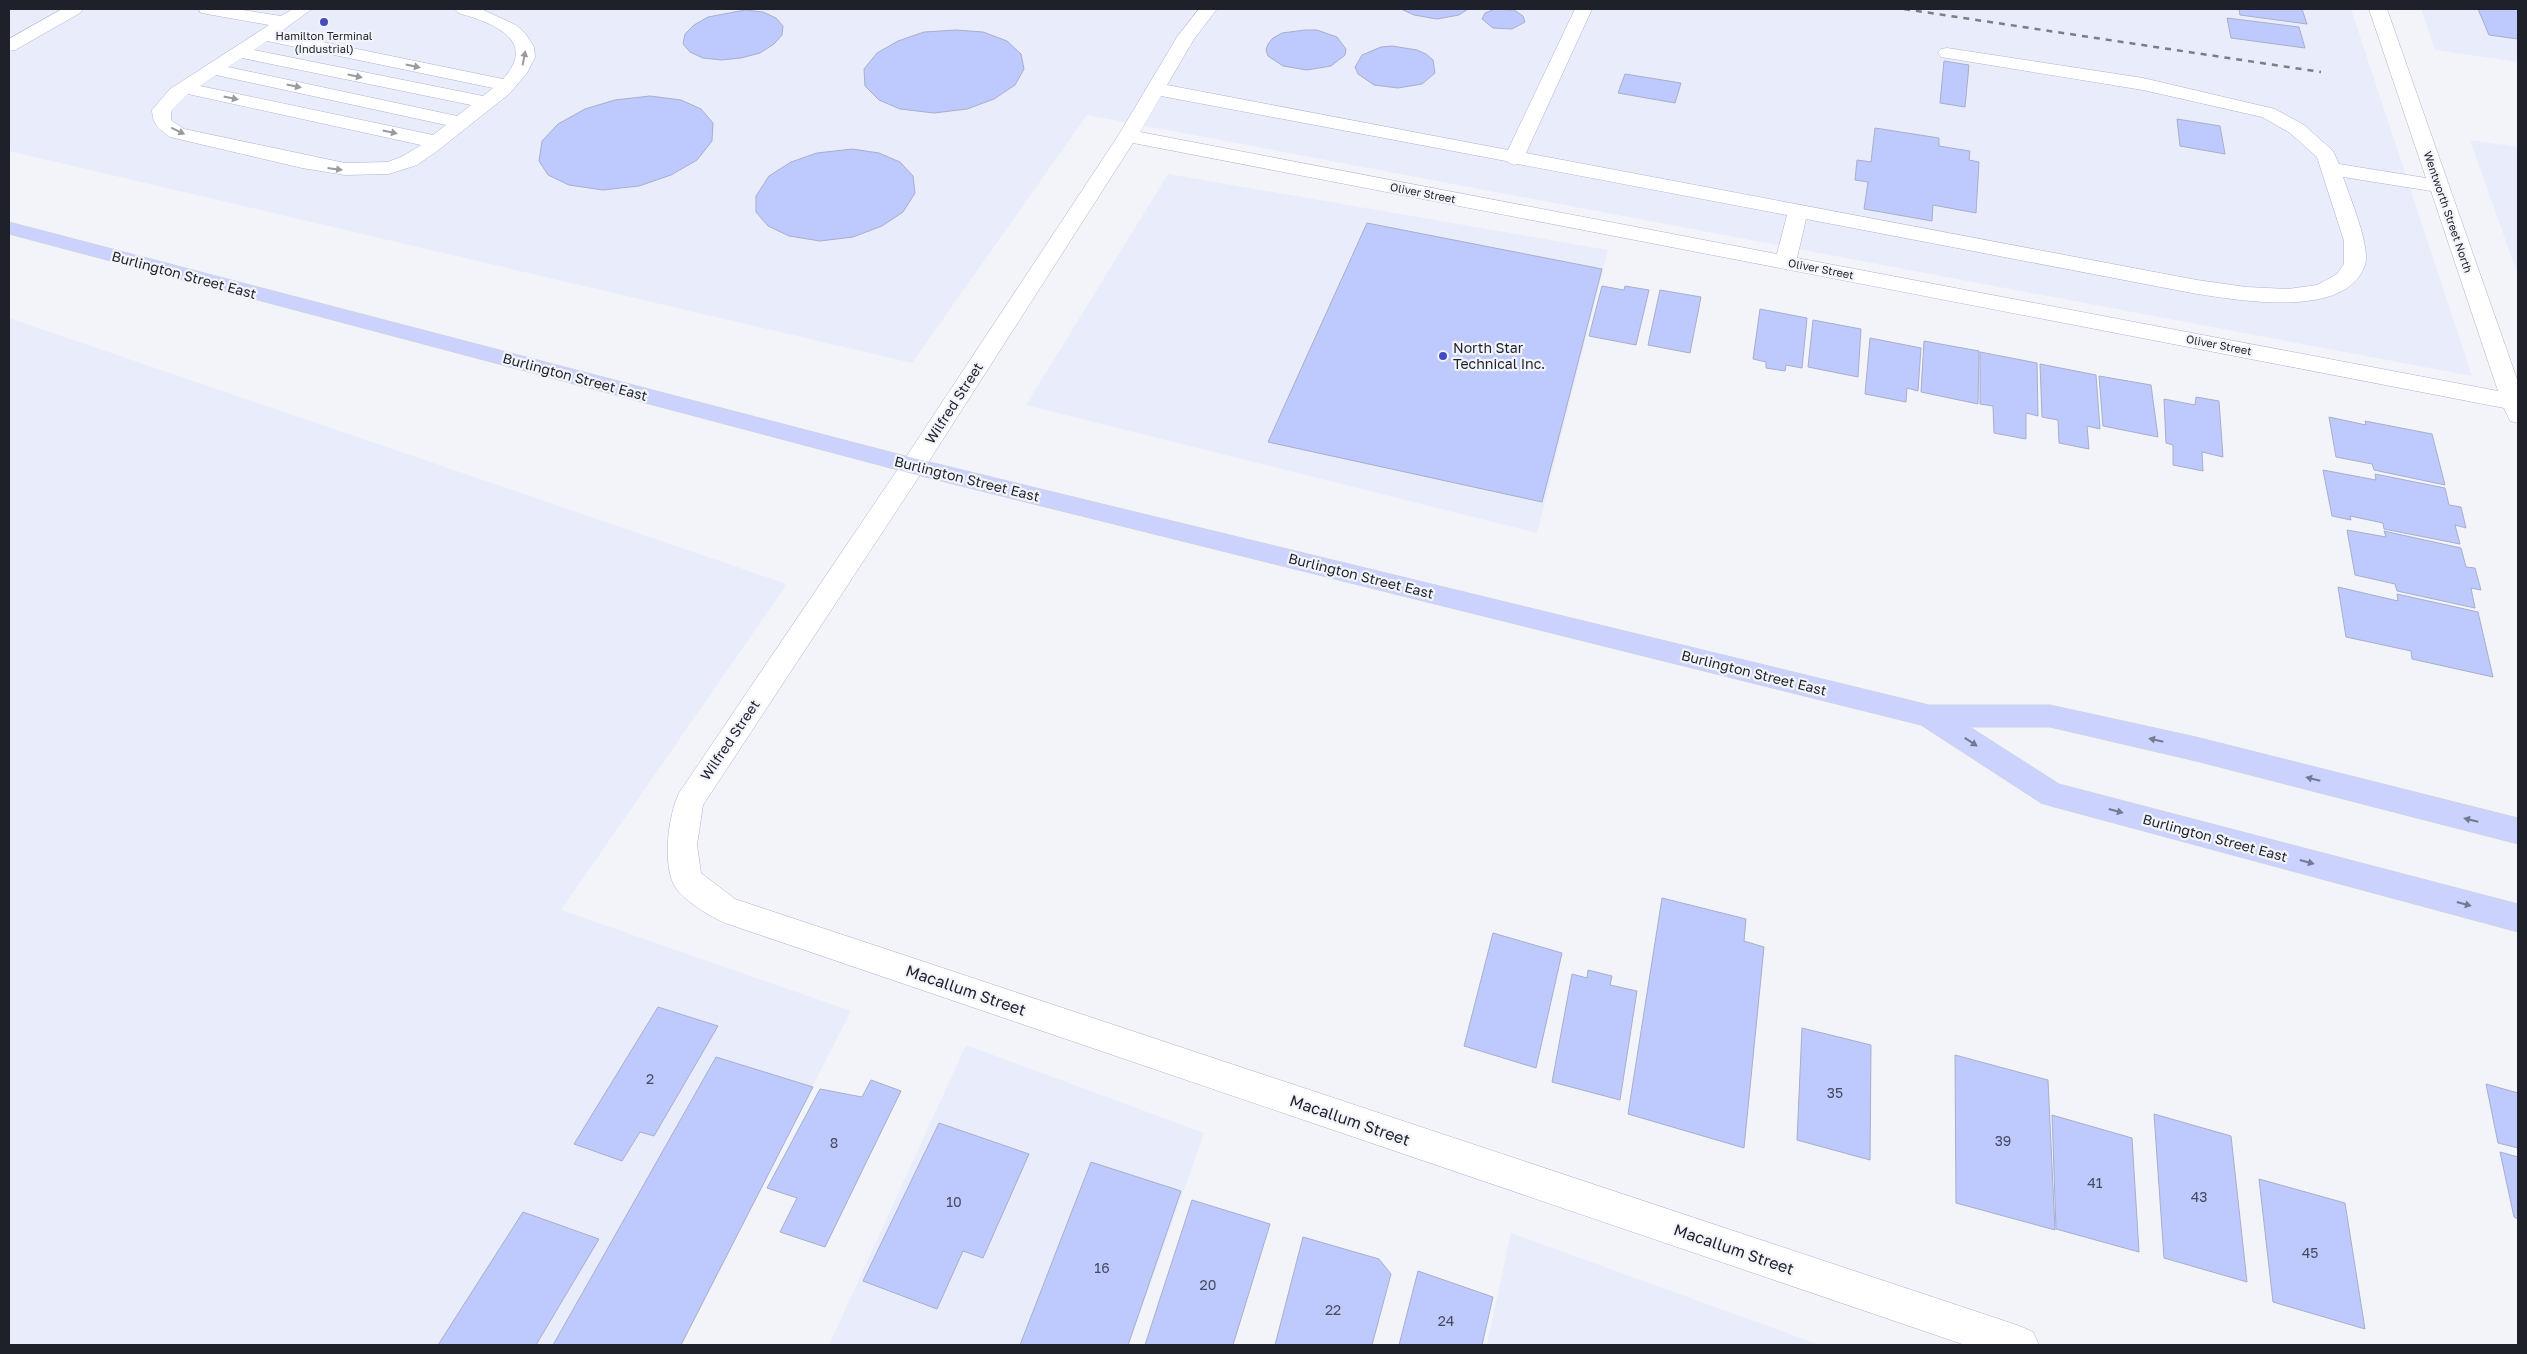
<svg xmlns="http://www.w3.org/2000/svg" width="2527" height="1354" font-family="'Golos Text',sans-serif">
	<rect width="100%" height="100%" fill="#f2f4fa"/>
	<path fill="#e9ecfb" d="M 9,9 L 2351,9 L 2472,376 L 1087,115 L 912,363 L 9,151 Z
		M 2421,9 L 2518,9 L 2518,62 L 2435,50 Z
		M 2470,140 L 2518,147 L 2518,275 Z
		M 1168,174 L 1608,250 L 1537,533 L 1026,405 Z
		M 9,318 L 787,584 L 561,910 L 851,1011 L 680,1345 L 9,1345 Z
		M 966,1045 L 1204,1133 L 1129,1345 L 829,1345 Z
		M 1511,1233 L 1820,1345 L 1487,1345 Z"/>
	<path fill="#bec9fd" stroke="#a8afca" d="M 1401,9 L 1468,9 L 1459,15 L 1437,19 L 1414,15 Z
		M 1495,9 L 1514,10 L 1523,16 L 1525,22 L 1512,29 L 1493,28 L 1482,19 L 1485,13 Z
		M 2239,9 L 2302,9 L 2307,24 L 2240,15 Z
		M 2478,9 L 2518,9 L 2518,39 L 2489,35 Z
		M 745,10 L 763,12 L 776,18 L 783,26 L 782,35 L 774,44 L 760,53 L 741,58 L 721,60 L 703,58 L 690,52 L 683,44 L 685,34 L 694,25 L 708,17 Z
		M 2227,18 L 2299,27 L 2305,48 L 2231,38 Z
		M 956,30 L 983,32 L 1007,41 L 1021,54 L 1024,69 L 1015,85 L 994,99 L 967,109 L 934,113 L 900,109 L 879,100 L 865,86 L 864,69 L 877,53 L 898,41 L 924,32 Z
		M 1305,30 L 1317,30 L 1337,37 L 1346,49 L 1345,55 L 1331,66 L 1307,70 L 1283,66 L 1268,56 L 1266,50 L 1268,44 L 1273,38 L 1282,33 Z
		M 1392,46 L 1417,50 L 1426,54 L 1433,60 L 1435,73 L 1422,84 L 1398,88 L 1374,85 L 1358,74 L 1355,67 L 1362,55 L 1381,47 Z
		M 1944,61 L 1969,65 L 1965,107 L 1940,103 Z
		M 1625,74 L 1681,83 L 1675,103 L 1618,93 Z
		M 650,96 L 681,100 L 701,109 L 713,123 L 712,141 L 697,160 L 671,175 L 639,186 L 603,190 L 569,185 L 548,175 L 539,161 L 542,141 L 558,124 L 585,109 L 615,100 Z
		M 2177,119 L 2220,126 L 2225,154 L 2180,146 Z
		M 1875,128 L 1939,138 L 1939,146 L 1970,151 L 1969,160 L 1979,162 L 1976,213 L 1933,205 L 1932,221 L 1864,209 L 1868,182 L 1855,180 L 1857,160 L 1871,162 Z
		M 852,149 L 879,153 L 900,162 L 913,176 L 915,193 L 903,212 L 882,226 L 853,237 L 820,241 L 789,236 L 768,226 L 756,212 L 756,196 L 769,176 L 791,162 L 817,153 Z
		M 1367,223 L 1602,269 L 1542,502 L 1268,442 Z
		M 1602,286 L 1624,290 L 1625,286 L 1649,290 L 1636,345 L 1589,336 Z
		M 1660,290 L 1701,297 L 1690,353 L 1648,345 Z
		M 1760,309 L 1807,318 L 1802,368 L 1786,365 L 1785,371 L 1766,368 L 1766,362 L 1753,359 Z
		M 1813,320 L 1861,329 L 1858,377 L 1808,367 Z
		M 1870,338 L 1921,348 L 1918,391 L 1907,388 L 1906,402 L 1865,394 Z
		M 1924,341 L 1979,351 L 1978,404 L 1921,392 Z
		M 1980,352 L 2037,363 L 2038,416 L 2026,413 L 2026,439 L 1994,433 L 1993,406 L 1980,404 Z
		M 2040,364 L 2096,375 L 2100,429 L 2087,426 L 2089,449 L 2059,443 L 2058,420 L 2042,417 Z
		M 2099,376 L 2151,385 L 2158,437 L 2103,426 Z
		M 2196,397 L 2219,401 L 2223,457 L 2202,452 L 2203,471 L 2173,465 L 2173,445 L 2166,443 L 2164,399 L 2195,405 Z
		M 2329,417 L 2366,425 L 2365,421 L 2432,434 L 2445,485 L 2374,470 L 2372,464 L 2336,457 Z
		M 2323,470 L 2376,480 L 2375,474 L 2445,488 L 2449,505 L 2461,507 L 2466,528 L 2455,525 L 2460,544 L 2384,529 L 2383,523 L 2350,516 L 2351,520 L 2332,516 Z
		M 2347,530 L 2386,537 L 2384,531 L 2461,548 L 2466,567 L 2475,568 L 2481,590 L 2471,588 L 2475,608 L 2397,591 L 2395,584 L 2355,575 Z
		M 2338,587 L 2398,601 L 2397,594 L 2478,612 L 2493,677 L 2412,659 L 2411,651 L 2346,637 Z
		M 1662,898 L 1746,919 L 1744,941 L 1764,947 L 1744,1148 L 1628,1114 Z
		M 1493,933 L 1562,953 L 1536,1068 L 1464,1046 Z
		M 1588,970 L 1612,976 L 1610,985 L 1637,991 L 1620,1100 L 1552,1082 L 1572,974 L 1587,978 Z
		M 658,1007 L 718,1026 L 654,1136 L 640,1132 L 622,1161 L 574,1144 Z
		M 1802,1028 L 1871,1045 L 1870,1160 L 1797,1140 Z
		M 1955,1055 L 2048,1080 L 2055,1230 L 1956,1203 Z
		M 716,1057 L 813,1087 L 681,1345 L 553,1345 Z
		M 871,1080 L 901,1091 L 825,1247 L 780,1232 L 797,1198 L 767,1188 L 820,1089 L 862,1097 Z
		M 2486,1084 L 2518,1093 L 2518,1148 L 2498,1143 Z
		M 2154,1114 L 2231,1136 L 2247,1282 L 2164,1258 Z
		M 2052,1115 L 2132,1138 L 2139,1252 L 2056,1229 Z
		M 939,1123 L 1029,1154 L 983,1258 L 963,1251 L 937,1309 L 863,1281 Z
		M 2500,1152 L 2518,1157 L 2518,1219 L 2514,1217 Z
		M 1091,1162 L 1181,1191 L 1128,1345 L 1020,1345 Z
		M 2259,1179 L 2345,1203 L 2365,1329 L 2273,1302 Z
		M 1192,1200 L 1270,1224 L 1233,1345 L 1145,1345 Z
		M 523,1212 L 599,1239 L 536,1345 L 438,1345 Z
		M 1303,1237 L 1379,1259 L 1391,1274 L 1372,1345 L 1275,1345 Z
		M 1418,1271 L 1493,1297 L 1482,1345 L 1399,1345 Z"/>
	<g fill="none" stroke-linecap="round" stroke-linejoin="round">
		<defs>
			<path id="minor" d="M 62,9 L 83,9 L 80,13 L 15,50 L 9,51 L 9,39 Z
				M 198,9 L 236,9 L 281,16 L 293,9 L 312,9 L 279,33 L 503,79 C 539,40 491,22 458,13 L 455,9 L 481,9 L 516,25 L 525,33 L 534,47 L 535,57 L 527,73 L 509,94 L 436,152 L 417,165 L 389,174 L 345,175 L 302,168 L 170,137 C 158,128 153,125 152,110 L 170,89 L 269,25 L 207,14 L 201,13 ZM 267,41 L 493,88 L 483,96 L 254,50 ZM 242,58 L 471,105 L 457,116 L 228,67 ZM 216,75 L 446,125 L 433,135 L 200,86 ZM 188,94 L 421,145 L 403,156 L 388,162 L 345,163 L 184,129 L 171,120 L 171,111 Z
				M 1199,9 L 1217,9 L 1194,39 L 1167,85 L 1508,150 L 1575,9 L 1592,9 L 1526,153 L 2197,280 L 2246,287 L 2288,289 L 2317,285 L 2337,274 L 2344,264 L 2344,241 L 2317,157 L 2290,133 L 2262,117 L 2143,90 L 1947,58 L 1941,57 L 1938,53 L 1941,49 L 1947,48 L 2143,78 L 2275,109 L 2304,125 L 2333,151 L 2339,164 L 2426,178 L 2369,9 L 2387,9 L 2518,382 L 2518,423 L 2510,421 L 2504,408 L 1133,143 L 922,472 L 703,805 L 697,845 L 701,873 L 735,899 L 2020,1326 L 2033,1332 L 2039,1345 L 1965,1345 L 725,923 C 712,918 682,899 675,887 C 662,865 668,816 679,793 L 904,460 L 1118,136 L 1177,37 ZM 1161,96 L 1506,161 L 1514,165 L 1518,164 L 1787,215 L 1777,254 L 1140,132 ZM 2343,177 L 2431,191 L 2498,391 L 1797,258 L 1806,219 L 2197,294 C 2239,300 2346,320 2365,265 C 2371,247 2349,195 2343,177 Z"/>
			<path id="major" d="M 9,222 L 913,458 L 1929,705 L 2050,705 L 2196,737 L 2518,818 L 2518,844 L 2196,761 L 2050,727 L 1970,727 L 2059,784 L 2518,904 L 2518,932 L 2051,806 L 2041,803 L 1921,725 L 913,474 L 9,234 Z"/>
		</defs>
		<use href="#minor" stroke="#adb3cf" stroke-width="1"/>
		<use href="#major" stroke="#d2d2d4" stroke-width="1"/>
		<use href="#minor" fill="#fff" fill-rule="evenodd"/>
		<use href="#major" fill="#cad2fd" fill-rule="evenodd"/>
		<path stroke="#7c7e86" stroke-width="2.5" stroke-dasharray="6 6" stroke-linecap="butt" d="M 1904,9 L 2321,72"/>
	</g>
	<defs><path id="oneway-solid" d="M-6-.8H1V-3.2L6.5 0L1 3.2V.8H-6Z" transform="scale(1.25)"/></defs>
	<g fill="#9a9b9f">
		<use href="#oneway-solid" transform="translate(524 58) rotate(-79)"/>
		<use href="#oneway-solid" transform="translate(413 66) rotate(12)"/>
		<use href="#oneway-solid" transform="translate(355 76) rotate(12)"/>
		<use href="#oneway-solid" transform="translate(294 86) rotate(12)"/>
		<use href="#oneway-solid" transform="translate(231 98) rotate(12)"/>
		<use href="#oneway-solid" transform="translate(178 131) rotate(26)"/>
		<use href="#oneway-solid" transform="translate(390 132) rotate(12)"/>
		<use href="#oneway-solid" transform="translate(335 169) rotate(7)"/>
	</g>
	<g fill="#747994">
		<use href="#oneway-solid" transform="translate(2156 740) rotate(-167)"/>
		<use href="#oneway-solid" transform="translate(1971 742) rotate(33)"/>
		<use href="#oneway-solid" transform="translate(2313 779) rotate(-166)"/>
		<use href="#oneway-solid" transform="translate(2116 811) rotate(15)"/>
		<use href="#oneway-solid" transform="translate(2471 820) rotate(-166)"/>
		<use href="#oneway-solid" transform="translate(2307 862) rotate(15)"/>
		<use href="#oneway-solid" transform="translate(2464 904) rotate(15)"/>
	</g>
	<g fill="#454abf" stroke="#f2f4fa" stroke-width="2">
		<circle cx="324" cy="22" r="5"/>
		<circle cx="1443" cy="356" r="5"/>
	</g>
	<g text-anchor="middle" stroke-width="4.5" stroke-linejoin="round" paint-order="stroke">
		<g font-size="11" fill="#1e202a" stroke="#f2f4fa">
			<text x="324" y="40">Hamilton Terminal<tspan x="324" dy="13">(Industrial)</tspan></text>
		</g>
		<g font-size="11" fill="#1e202a" stroke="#f2f4fa">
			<text transform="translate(1423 193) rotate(11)" y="4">Oliver Street</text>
			<text transform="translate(2448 212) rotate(71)" y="4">Wentworth Street North</text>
			<text transform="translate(1821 269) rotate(11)" y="4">Oliver Street</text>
			<text transform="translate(2219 345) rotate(11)" y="4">Oliver Street</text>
		</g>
		<g font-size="14" fill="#1e202a" stroke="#f2f4fa">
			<text transform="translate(184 275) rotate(15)" y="5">Burlington Street East</text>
			<text transform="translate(575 377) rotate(15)" y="5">Burlington Street East</text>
			<text transform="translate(954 403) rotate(-57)" y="5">Wilfred Street</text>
			<text transform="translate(967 479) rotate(14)" y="5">Burlington Street East</text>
			<text transform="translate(1361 576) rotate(14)" y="5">Burlington Street East</text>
			<text transform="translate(1754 673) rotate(14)" y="5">Burlington Street East</text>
			<text transform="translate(730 740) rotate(-56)" y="5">Wilfred Street</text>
			<text transform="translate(2215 838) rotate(15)" y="5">Burlington Street East</text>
		</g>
		<g font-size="14" fill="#1e202a" stroke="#f2f4fa" text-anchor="start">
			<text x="1453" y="353">North Star<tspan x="1453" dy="16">Technical Inc.</tspan></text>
		</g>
		<g font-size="14" fill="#464a5f">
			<text x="650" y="1084">2</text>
			<text x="1835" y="1098">35</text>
			<text x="2003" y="1146">39</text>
			<text x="834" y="1148">8</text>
			<text x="2095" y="1188">41</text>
			<text x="2199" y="1202">43</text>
			<text x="954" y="1207">10</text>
			<text x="2310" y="1258">45</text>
			<text x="1102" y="1273">16</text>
			<text x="1208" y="1290">20</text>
			<text x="1333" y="1315">22</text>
			<text x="1446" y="1326">24</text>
		</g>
		<g font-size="16" fill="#1e202a" stroke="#f2f4fa">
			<text transform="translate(966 990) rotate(19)" y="6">Macallum Street</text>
			<text transform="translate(1350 1120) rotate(19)" y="6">Macallum Street</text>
			<text transform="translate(1734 1249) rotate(19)" y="6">Macallum Street</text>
		</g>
	</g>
	<rect width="2527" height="1354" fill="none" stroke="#1e202a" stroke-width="20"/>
</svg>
